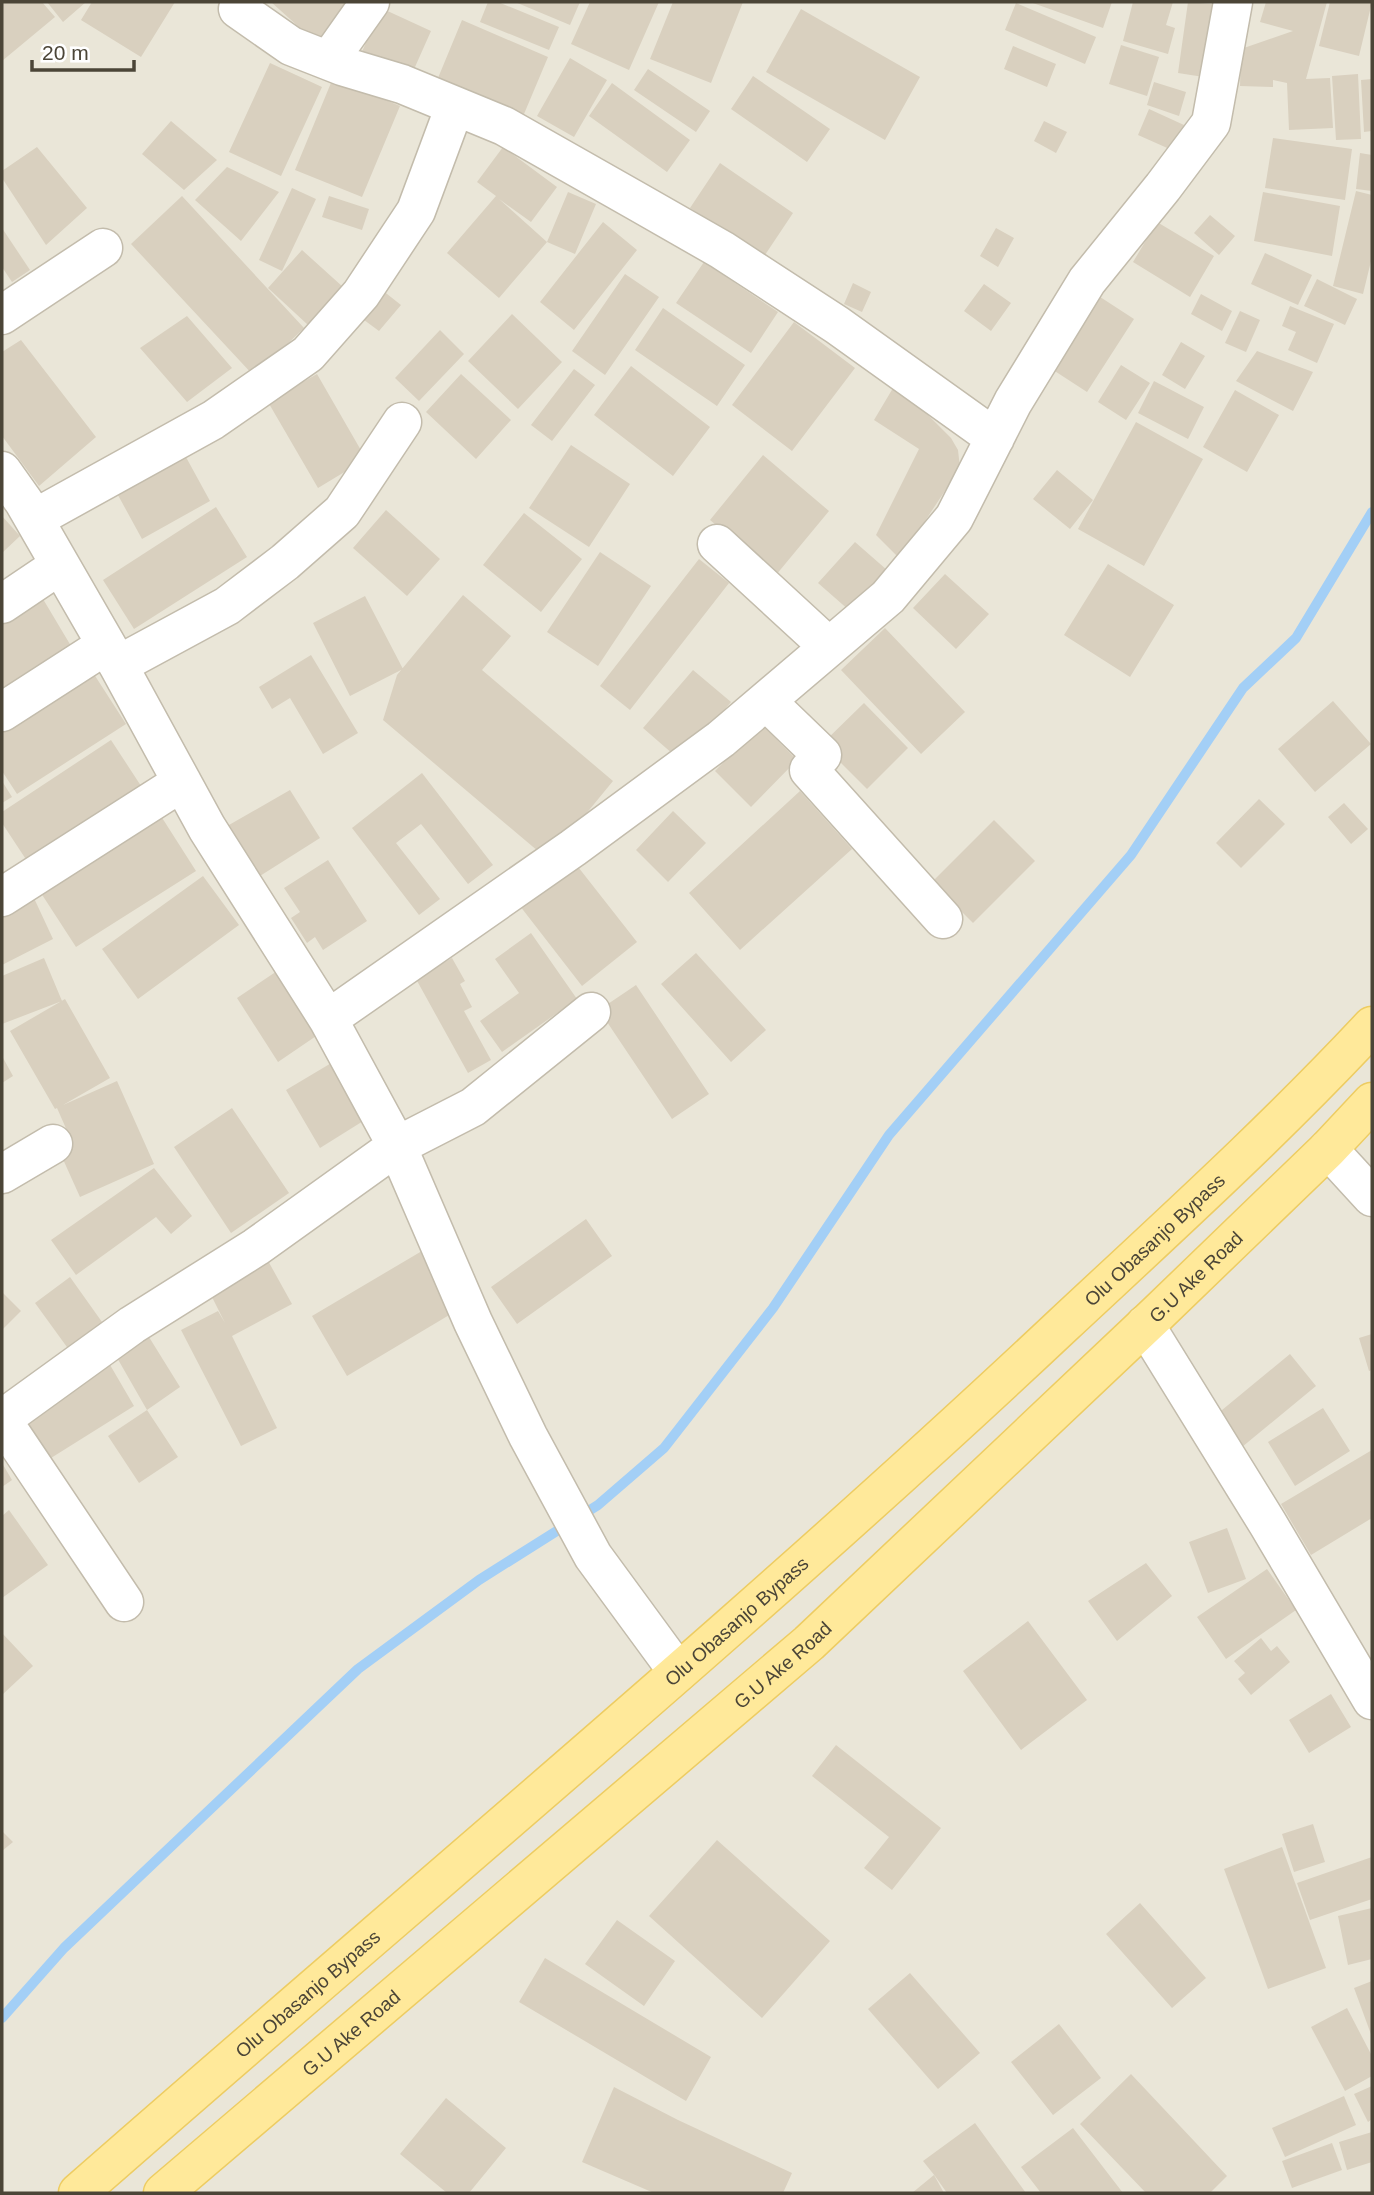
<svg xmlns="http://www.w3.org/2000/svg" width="1374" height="2195" font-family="Helvetica,sans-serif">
	<rect width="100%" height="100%" fill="#f6f3ea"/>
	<path fill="#eae6d8" d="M 2,2 L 1372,2 L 1372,2193 L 2,2193 Z"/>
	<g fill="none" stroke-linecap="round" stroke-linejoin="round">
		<path stroke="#a3cff6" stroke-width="10" d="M 2,2018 L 64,1948 L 358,1669 L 479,1580 L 598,1505 L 664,1448 L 773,1308 L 889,1135 L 1131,855 L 1243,688 L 1296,638 L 1372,512"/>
	</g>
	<path fill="#d9d0bf" d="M 2,2 L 42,2 L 55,17 L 2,61 Z
		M 47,2 L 86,2 L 63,22 Z
		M 92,2 L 175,2 L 141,57 L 81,20 Z
		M 271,2 L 343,2 L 351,9 L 319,45 Z
		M 488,2 L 498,2 L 559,27 L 549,50 L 480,22 Z
		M 515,2 L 580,2 L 570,25 Z
		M 590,2 L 659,2 L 629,70 L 571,44 Z
		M 673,2 L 743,2 L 711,83 L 650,59 Z
		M 1030,2 L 1112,2 L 1103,28 Z
		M 1133,2 L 1173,2 L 1166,25 L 1175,28 L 1168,54 L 1123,41 Z
		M 1188,2 L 1221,5 L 1210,78 L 1178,73 Z
		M 1266,2 L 1327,2 L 1306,79 L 1330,78 L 1333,128 L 1289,130 L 1287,83 L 1273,80 L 1273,87 L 1240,86 L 1241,49 L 1293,31 L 1260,22 Z
		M 1330,2 L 1372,2 L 1359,56 L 1319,46 Z
		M 1016,3 L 1096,37 L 1085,64 L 1005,30 Z
		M 381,8 L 431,31 L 411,76 L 361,54 Z
		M 801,9 L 920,77 L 885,140 L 766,72 Z
		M 462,20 L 548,57 L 524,114 L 438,78 Z
		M 1121,45 L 1159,57 L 1147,96 L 1109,84 Z
		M 1013,46 L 1056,64 L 1047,87 L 1004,69 Z
		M 570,58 L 607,80 L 574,137 L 537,116 Z
		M 270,63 L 322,87 L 281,176 L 229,152 Z
		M 648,69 L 710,111 L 696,132 L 634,90 Z
		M 1358,74 L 1361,139 L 1336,140 L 1332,76 Z
		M 753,76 L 830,129 L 807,162 L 731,109 Z
		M 333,78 L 400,106 L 362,197 L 295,170 Z
		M 1372,79 L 1372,131 L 1364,132 L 1361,80 Z
		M 1154,82 L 1186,92 L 1179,116 L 1147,105 Z
		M 612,83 L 690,140 L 667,172 L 589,116 Z
		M 1149,109 L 1184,125 L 1174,151 L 1138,135 Z
		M 171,121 L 217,160 L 184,190 L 142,154 Z
		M 1044,121 L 1067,132 L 1056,153 L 1034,141 Z
		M 1273,138 L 1352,149 L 1345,200 L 1265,188 Z
		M 37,147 L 87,208 L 46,245 L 2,178 L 2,171 Z
		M 503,147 L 557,187 L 531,222 L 499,199 L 547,242 L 568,192 L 596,204 L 575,254 L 547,242 L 499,298 L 447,253 L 496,196 L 477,182 Z
		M 1360,153 L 1372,155 L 1372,191 L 1356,189 Z
		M 720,163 L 793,213 L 763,258 L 690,208 Z
		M 227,167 L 279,192 L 241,241 L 195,200 Z
		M 292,188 L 316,199 L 282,271 L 259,260 Z
		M 1356,191 L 1372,195 L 1372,257 L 1363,294 L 1333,286 Z
		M 1263,192 L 1340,206 L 1332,256 L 1254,241 Z
		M 182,196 L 304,328 L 254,376 L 131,244 Z
		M 329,196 L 369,209 L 362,230 L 322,217 Z
		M 1210,215 L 1235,236 L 1219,255 L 1194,233 Z
		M 603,222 L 637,250 L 574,330 L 540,302 Z
		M 1157,222 L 1214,256 L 1190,297 L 1133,262 Z
		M 2,228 L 30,270 L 12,282 L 2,267 Z
		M 996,228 L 1014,238 L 998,267 L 980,256 Z
		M 302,250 L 343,287 L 308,325 L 268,288 Z
		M 1265,253 L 1312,275 L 1298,305 L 1251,284 Z
		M 704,262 L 778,312 L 751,353 L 676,303 Z
		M 625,274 L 659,297 L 605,375 L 572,351 Z
		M 1317,279 L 1357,299 L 1345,325 L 1304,306 Z
		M 853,283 L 871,292 L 862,312 L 844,304 Z
		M 984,284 L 1011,303 L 991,331 L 964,311 Z
		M 382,290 L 401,305 L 379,331 L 360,317 Z
		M 1094,293 L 1134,319 L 1087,392 L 1047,366 Z
		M 1201,294 L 1232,311 L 1222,331 L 1191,314 Z
		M 1290,306 L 1334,324 L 1317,363 L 1288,350 L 1296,332 L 1282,326 Z
		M 663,308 L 745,365 L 717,406 L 635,350 Z
		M 1240,311 L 1260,320 L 1246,352 L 1225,343 Z
		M 512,314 L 562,362 L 518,409 L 468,361 Z
		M 187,316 L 232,368 L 187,402 L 140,348 Z
		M 794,322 L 855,368 L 792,451 L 732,405 Z
		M 440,330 L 464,354 L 419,401 L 395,378 Z
		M 21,340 L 96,437 L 39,486 L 2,436 L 2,352 Z
		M 1181,342 L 1205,356 L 1185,389 L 1162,375 Z
		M 1257,351 L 1313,372 L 1293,411 L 1236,381 Z
		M 1121,365 L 1150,383 L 1126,420 L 1098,402 Z
		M 631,366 L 710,427 L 673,476 L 594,415 Z
		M 574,369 L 595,385 L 552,441 L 531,425 Z
		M 317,374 L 366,459 L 318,488 L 268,402 Z
		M 461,374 L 511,420 L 476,459 L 426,412 Z
		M 1154,381 L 1204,407 L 1188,439 L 1138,413 Z
		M 896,383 L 951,438 L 958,450 L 960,468 L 900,559 L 876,535 L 919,449 L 874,420 Z
		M 1235,390 L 1279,415 L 1247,472 L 1203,447 Z
		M 1136,422 L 1203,459 L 1144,566 L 1078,529 Z
		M 571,445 L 630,484 L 589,547 L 529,508 Z
		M 181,448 L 210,501 L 142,539 L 113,486 Z
		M 763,455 L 829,511 L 776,575 L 710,520 Z
		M 1057,470 L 1093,500 L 1070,529 L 1033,499 Z
		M 216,507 L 247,557 L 134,629 L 103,580 Z
		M 386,510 L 440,559 L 407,596 L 353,548 Z
		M 524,513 L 582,559 L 541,612 L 483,565 Z
		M 2,516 L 20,536 L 2,553 Z
		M 855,542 L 887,570 L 850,611 L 818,583 Z
		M 600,552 L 651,586 L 598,666 L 547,632 Z
		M 699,559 L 729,583 L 630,710 L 600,686 Z
		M 1108,564 L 1174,605 L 1130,677 L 1064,635 Z
		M 945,574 L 989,614 L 956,649 L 913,608 Z
		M 40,594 L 74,651 L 2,695 L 2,618 Z
		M 463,595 L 511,636 L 482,670 L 613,781 L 576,826 L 545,857 L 383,720 L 397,675 Z
		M 365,596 L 403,669 L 350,696 L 313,623 Z
		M 885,628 L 965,712 L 921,754 L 841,670 Z
		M 311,655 L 358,733 L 323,754 L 290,698 L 272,709 L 259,687 Z
		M 90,668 L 126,724 L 17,794 L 2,771 L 2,726 Z
		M 693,670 L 731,702 L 681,761 L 643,728 Z
		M 1333,701 L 1371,744 L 1315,792 L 1278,749 Z
		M 864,703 L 908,748 L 867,789 L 822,744 Z
		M 761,724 L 797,760 L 751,807 L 715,771 Z
		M 111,740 L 145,792 L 31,867 L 2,823 L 2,812 Z
		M 422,773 L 493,865 L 468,884 L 421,824 L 396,843 L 440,899 L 419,915 L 352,828 Z
		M 2,781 L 12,797 L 2,803 Z
		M 290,790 L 320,838 L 252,881 L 222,829 Z
		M 800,791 L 852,849 L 740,950 L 689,893 Z
		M 1259,799 L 1285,824 L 1241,868 L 1216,843 Z
		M 1344,803 L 1368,829 L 1351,844 L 1328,817 Z
		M 673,811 L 706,843 L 668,882 L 636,850 Z
		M 159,813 L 196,871 L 76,947 L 39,890 Z
		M 994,820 L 1035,861 L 973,923 L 932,882 Z
		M 328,860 L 367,921 L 323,950 L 315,937 L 307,943 L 291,918 L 300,912 L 284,888 Z
		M 575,863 L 637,942 L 582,986 L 520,906 Z
		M 203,876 L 239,925 L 138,999 L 102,949 Z
		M 33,896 L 53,939 L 2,965 L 2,912 Z
		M 531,933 L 577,999 L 502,1052 L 480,1021 L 519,993 L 495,959 Z
		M 696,953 L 766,1030 L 731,1062 L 661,984 Z
		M 44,958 L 62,1001 L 2,1024 L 2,976 Z
		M 452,958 L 465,981 L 460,984 L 472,1007 L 464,1011 L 491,1060 L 468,1073 L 416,979 Z
		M 280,969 L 322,1032 L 278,1062 L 237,998 Z
		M 636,985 L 709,1094 L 672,1119 L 599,1010 Z
		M 65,999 L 110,1078 L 63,1105 L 117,1081 L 154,1164 L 80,1197 L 57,1146 L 68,1133 L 57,1108 L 55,1109 L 10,1031 Z
		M 2,1056 L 13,1076 L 2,1083 Z
		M 333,1062 L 368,1118 L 320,1148 L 286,1090 Z
		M 232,1108 L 289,1193 L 231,1233 L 174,1147 Z
		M 154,1168 L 192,1216 L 171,1234 L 156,1217 L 76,1275 L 51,1240 Z
		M 586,1219 L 612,1256 L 517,1324 L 491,1287 Z
		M 427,1248 L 461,1308 L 347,1376 L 312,1316 Z
		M 267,1259 L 292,1304 L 232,1336 L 277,1428 L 241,1446 L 181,1330 L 218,1311 L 225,1323 L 209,1291 Z
		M 70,1277 L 107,1329 L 72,1354 L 35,1303 Z
		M 2,1292 L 21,1311 L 2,1330 Z
		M 144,1329 L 180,1387 L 147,1410 L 178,1457 L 139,1483 L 108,1436 L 147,1410 L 112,1349 Z
		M 1372,1334 L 1372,1370 L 1369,1371 L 1359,1338 Z
		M 1290,1354 L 1316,1386 L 1242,1447 L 1216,1415 Z
		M 106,1358 L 134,1406 L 51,1458 L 26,1420 Z
		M 1323,1408 L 1350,1451 L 1295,1486 L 1268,1442 Z
		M 1372,1450 L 1372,1518 L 1311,1555 L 1281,1504 Z
		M 2,1463 L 12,1480 L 2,1487 Z
		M 9,1510 L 48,1565 L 2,1598 L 2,1516 Z
		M 1227,1528 L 1246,1579 L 1208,1593 L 1189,1542 Z
		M 1146,1563 L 1172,1596 L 1117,1641 L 1088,1601 Z
		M 1267,1569 L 1296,1610 L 1226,1659 L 1197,1617 Z
		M 1028,1621 L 1087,1700 L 1021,1750 L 963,1671 Z
		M 2,1633 L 33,1666 L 2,1695 Z
		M 1261,1638 L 1271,1651 L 1277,1646 L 1290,1662 L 1251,1695 L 1238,1679 L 1245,1673 L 1234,1661 Z
		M 1331,1694 L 1351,1727 L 1309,1753 L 1289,1720 Z
		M 836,1745 L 941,1828 L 892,1890 L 864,1868 L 889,1837 L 812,1776 Z
		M 1313,1824 L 1325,1862 L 1294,1872 L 1282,1834 Z
		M 2,1831 L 13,1842 L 2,1851 Z
		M 717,1840 L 830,1941 L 762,2018 L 649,1916 Z
		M 1282,1847 L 1326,1968 L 1268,1989 L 1224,1869 Z
		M 1372,1857 L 1372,1899 L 1310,1920 L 1297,1883 Z
		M 1140,1903 L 1206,1978 L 1172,2008 L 1106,1934 Z
		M 1372,1908 L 1372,1959 L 1348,1965 L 1338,1916 Z
		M 617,1920 L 675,1961 L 644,2006 L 585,1964 Z
		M 545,1958 L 711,2057 L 686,2101 L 519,2002 Z
		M 910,1973 L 980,2053 L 938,2089 L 868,2009 Z
		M 1372,1981 L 1372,2037 L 1354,1988 Z
		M 1347,2008 L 1372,2056 L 1372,2076 L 1345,2091 L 1311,2027 Z
		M 1059,2024 L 1101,2078 L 1053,2115 L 1011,2062 Z
		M 1131,2074 L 1227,2176 L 1210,2193 L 1146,2193 L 1080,2124 Z
		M 1372,2086 L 1372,2119 L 1368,2122 L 1354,2094 Z
		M 614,2087 L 678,2120 L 792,2173 L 783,2193 L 654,2193 L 582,2162 Z
		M 1344,2096 L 1356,2125 L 1285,2157 L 1272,2128 Z
		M 446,2098 L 506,2148 L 469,2193 L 447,2193 L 400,2154 Z
		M 975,2123 L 1026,2193 L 947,2193 L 935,2176 L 923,2161 Z
		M 1073,2128 L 1123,2193 L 1041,2193 L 1021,2167 Z
		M 1372,2132 L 1372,2162 L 1347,2170 L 1339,2142 Z
		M 1332,2143 L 1342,2170 L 1292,2188 L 1282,2161 Z
		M 934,2175 L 944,2193 L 912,2193 Z"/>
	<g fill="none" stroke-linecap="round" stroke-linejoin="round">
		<defs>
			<path id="minor" d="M 238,9 L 291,46 L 342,66 L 402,84 L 504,126 L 638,202 L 722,250 L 837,325 L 995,438
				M 329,60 L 370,2
				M 2,315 L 103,248
				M 2,471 L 24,502 L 118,665 L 207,828 L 328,1019 L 397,1146 L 473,1322 L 528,1436 L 593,1556 L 678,1672
				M 34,519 L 213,420 L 308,354 L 361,294 L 416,211 L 455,106
				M 717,544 L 829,647
				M 2,604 L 60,565
				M 118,665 L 227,606 L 285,562 L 342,512 L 402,422
				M 766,701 L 822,755 L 809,770 L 943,919
				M 2,712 L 106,645
				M 2,897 L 182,782
				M 328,1019 L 573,848 L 721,739 L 888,597 L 954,518 L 1013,402 L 1087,281 L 1163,187 L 1211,123 L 1233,2
				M 1328,1149 L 1372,1197
				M 2,1174 L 53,1144
				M 1145,1325 L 1268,1524 L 1372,1700
				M 2,1419 L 132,1325 L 256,1247 L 397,1146 L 473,1107 L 591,1012
				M 2,1420 L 124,1602"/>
			<g id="major">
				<path id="s1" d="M 78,2193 C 407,1904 745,1624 1064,1324 C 1168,1227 1275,1130 1372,1026"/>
				<path id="s2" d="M 163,2193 L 809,1643 L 1158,1313 L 1328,1149 L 1372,1102"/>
			</g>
		</defs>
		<use href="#minor" stroke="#c3bcac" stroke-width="41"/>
		<use href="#major" stroke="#edcc62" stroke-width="41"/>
		<use href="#minor" stroke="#fff" stroke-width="38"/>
		<use href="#major" stroke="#ffe99a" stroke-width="38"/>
	</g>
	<g text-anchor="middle" stroke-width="7" stroke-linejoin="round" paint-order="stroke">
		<g font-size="19" fill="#4b4537" stroke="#fff">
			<text dy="7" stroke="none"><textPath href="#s1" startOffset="1438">Olu Obasanjo Bypass</textPath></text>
			<text dy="7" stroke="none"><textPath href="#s2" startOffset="1381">G.U Ake Road</textPath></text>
			<text dy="7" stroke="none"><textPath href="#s1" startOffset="872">Olu Obasanjo Bypass</textPath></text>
			<text dy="7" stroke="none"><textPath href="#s2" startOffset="814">G.U Ake Road</textPath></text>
			<text dy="7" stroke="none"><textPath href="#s1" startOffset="304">Olu Obasanjo Bypass</textPath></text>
			<text dy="7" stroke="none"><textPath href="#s2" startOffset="247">G.U Ake Road</textPath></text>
		</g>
	</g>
	<rect width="1374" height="2195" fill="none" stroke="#4b4537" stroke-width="7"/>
	<path d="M32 60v10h102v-10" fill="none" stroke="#4b4537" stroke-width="3.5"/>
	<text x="42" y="60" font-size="21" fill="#4b4537" stroke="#ffffff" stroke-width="5" paint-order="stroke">20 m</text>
</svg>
